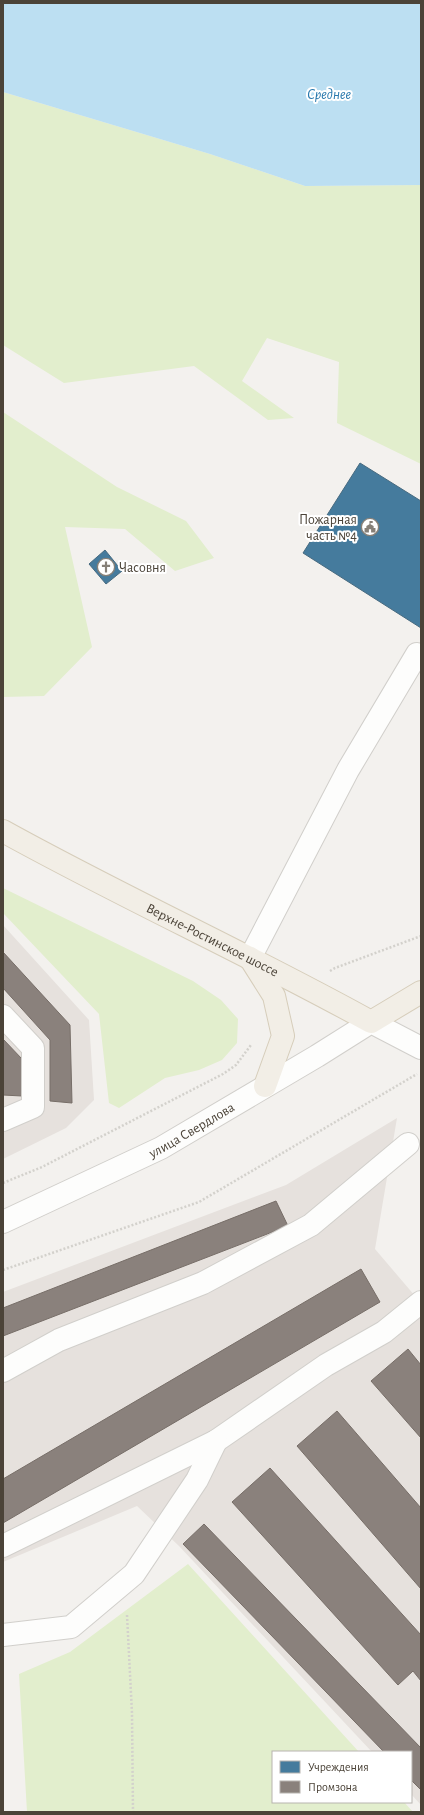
<svg xmlns="http://www.w3.org/2000/svg" width="424" height="1815" font-family="'Alegreya Sans',sans-serif">
	<rect width="100%" height="100%" fill="#f3f1ee"/>
	<path fill="#e6e1dd" d="M 3,925 L 89,1020 L 94,1100 L 66,1128 L 3,1159 Z
		M 397,1118 L 375,1249 L 421,1303 L 421,1805 L 411,1794 L 411,1752 L 372,1752 L 179,1546 L 137,1506 L 3,1562 L 3,1292 L 286,1185 Z"/>
	<path fill="#e2eecd" d="M 3,92 L 210,154 L 305,186 L 421,185 L 421,464 L 337,423 L 339,362 L 267,338 L 242,381 L 294,418 L 268,420 L 194,366 L 64,383 L 3,345 Z
		M 3,412 L 117,487 L 186,521 L 214,558 L 175,571 L 125,529 L 65,527 L 92,647 L 44,696 L 3,697 Z
		M 3,888 L 193,981 L 221,1000 L 238,1019 L 237,1043 L 222,1060 L 199,1070 L 165,1078 L 119,1108 L 109,1103 L 99,1014 L 3,913 Z
		M 188,1564 L 359,1752 L 273,1752 L 273,1802 L 404,1802 L 413,1812 L 27,1812 L 19,1674 L 70,1652 Z"/>
	<path fill="#bcdff2" d="M 3,3 L 421,3 L 421,185 L 305,186 L 210,154 L 3,92 Z"/>
	<path fill="#457b9d" stroke="#476a7f" d="M 360,463 L 421,501 L 421,628 L 303,553 Z
		M 105,550 L 122,571 L 106,584 L 89,564 Z"/>
	<path fill="#8a817c" stroke="#776e68" d="M 3,952 L 70,1025 L 72,1103 L 50,1101 L 50,1040 L 3,988 Z
		M 3,1039 L 22,1059 L 22,1096 L 3,1095 Z
		M 276,1201 L 288,1226 L 3,1336 L 3,1308 Z
		M 361,1269 L 380,1302 L 3,1523 L 3,1479 Z
		M 408,1349 L 421,1365 L 421,1438 L 371,1381 Z
		M 337,1411 L 421,1508 L 421,1589 L 297,1446 Z
		M 270,1468 L 421,1635 L 421,1681 L 413,1671 L 398,1685 L 232,1502 Z
		M 204,1524 L 421,1748 L 421,1790 L 411,1780 L 411,1752 L 384,1752 L 183,1544 Z"/>
	<g fill="none" stroke-linecap="round" stroke-linejoin="round">
		<defs>
			<g id="minor">
				<path d="M 250,958 L 348,770 L 417,654"/>
				<path d="M 3,1016 L 33,1048 L 33,1107 L 3,1120"/>
				<path id="s1" d="M 3,1222 L 161,1148 L 317,1056 L 371,1022 L 421,1048"/>
				<path d="M 3,1371 L 59,1340 L 203,1283 L 311,1225 L 408,1144"/>
				<path d="M 3,1546 L 216,1441 L 326,1365 L 384,1332 L 421,1302"/>
				<path d="M 3,1635 L 71,1627 L 134,1574 L 197,1480 L 216,1441"/>
			</g>
			<g id="major">
				<path id="s2" d="M 3,831 C 124,898 250,955 371,1022 L 421,992"/>
				<path d="M 250,958 L 274,996 L 283,1036 L 265,1086"/>
			</g>
		</defs>
		<use href="#minor" stroke="#d1cfcb" stroke-width="24"/>
		<use href="#major" stroke="#d6cdba" stroke-width="24"/>
		<path stroke="#d3d1cc" stroke-width="2.5" stroke-dasharray="2 2" stroke-linecap="butt" d="M 330,971 L 335,968 L 421,936
			M 3,1183 L 42,1167 L 223,1074 L 236,1065 L 251,1045
			M 3,1270 L 199,1202 L 417,1074
			M 127,1615 L 132,1713 L 133,1812"/>
		<use href="#minor" stroke="#fdfdfc" stroke-width="22"/>
		<use href="#major" stroke="#f2eee6" stroke-width="22"/>
	</g>
	<defs>
		<symbol id="civic-ring" viewBox="-11 -11 22 22"><circle r="9.5" fill="#fff" stroke="#868078" stroke-width="1.5"/><path d="M-.6-6.5H3V-4.5H.6V-3L4-1V1h2V6H-6V1h2V-1L-.6-3ZM-1.2 2.5V6h2.4V2.5Z" fill="#868078"/></symbol>
		<symbol id="church-ring" viewBox="-11 -11 22 22"><circle r="9.5" fill="#fff" stroke="#868078" stroke-width="1.5"/><path d="M-1.2-6h2.4v3.5h3.3v2.4h-3.3V6h-2.4V-.1h-3.3v-2.4h3.3Z" fill="#868078"/></symbol>
	</defs>
	<g fill-rule="evenodd">
		<use href="#civic-ring" x="360" y="517" width="20" height="20"/>
		<use href="#church-ring" x="96" y="557" width="20" height="20"/>
	</g>
	<g text-anchor="middle" stroke-width="4" stroke-linejoin="round" paint-order="stroke">
		<g font-size="14" fill="#4b4338" stroke="#fff" text-anchor="end">
			<text x="357" y="524">Пожарная<tspan x="357" dy="16">часть №4</tspan></text>
			<text x="119" y="572" text-anchor="start">Часовня</text>
		</g>
		<g font-size="14" fill="#4b4338" stroke="#fff">
			<text dy="5" stroke="none"><textPath href="#s2" startOffset="236">Верхне-Ростинское шоссе</textPath></text>
			<text dy="5" stroke="none"><textPath href="#s1" startOffset="210">улица Свердлова</textPath></text>
		</g>
		<g font-size="15" font-style="italic" fill="#2878ad" stroke="#fff">
			<text x="329" y="99">Среднее</text>
		</g>
	</g>
	<rect width="424" height="1815" fill="none" stroke="#4b4338" stroke-width="8"/>
	<rect x="272" y="1751" width="140" height="52" fill="#ffffff" stroke="#b7b4af"/>
	<rect x="280" y="1761" width="20" height="12" fill="#457b9d" stroke="#b7b4af"/>
	<text x="308" y="1771" font-size="12" fill="#4b4338">Учреждения</text>
	<rect x="280" y="1781" width="20" height="12" fill="#8a817c" stroke="#b7b4af"/>
	<text x="308" y="1791" font-size="12" fill="#4b4338">Промзона</text>
</svg>
